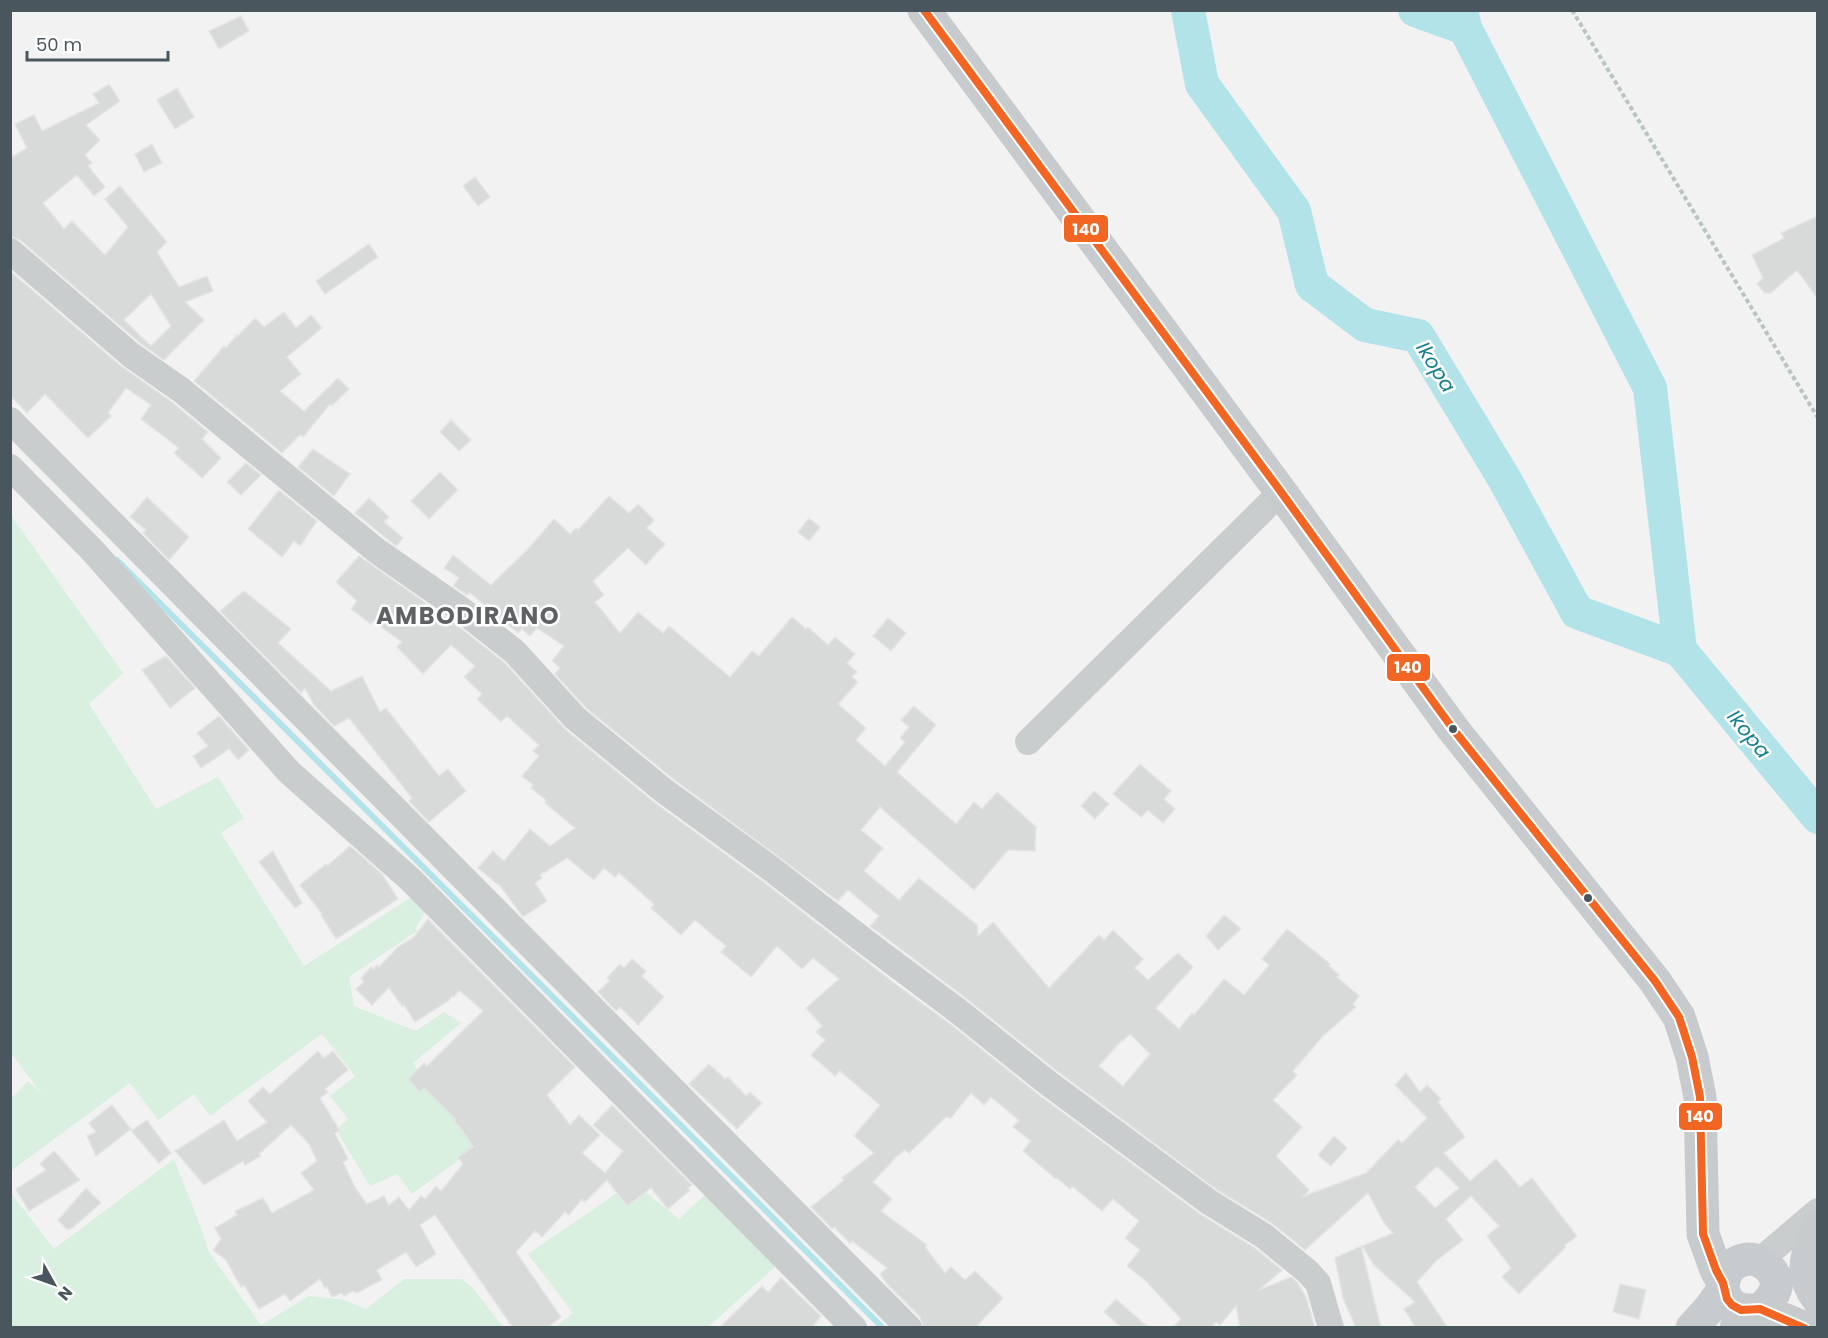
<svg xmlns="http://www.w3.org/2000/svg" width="1828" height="1338" font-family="Poppins,sans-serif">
	<rect width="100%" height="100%" fill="#f2f2f2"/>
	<path fill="#d9efdf" d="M 10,514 L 123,673 L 89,704 L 156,809 L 218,777 L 244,818 L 221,833 L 304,966 L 412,897 L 425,912 L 416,928 L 417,931 L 349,977 L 354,1006 L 416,1031 L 444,1012 L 461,1023 L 413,1063 L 478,1146 L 412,1194 L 397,1174 L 370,1186 L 336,1130 L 348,1119 L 330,1096 L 355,1076 L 322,1034 L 210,1116 L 194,1094 L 158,1120 L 130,1083 L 11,1171 L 11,1099 L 28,1081 L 42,1094 L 11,1053 Z
		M 174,1159 L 200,1225 L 209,1252 L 261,1325 L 309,1296 L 344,1300 L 366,1309 L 404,1279 L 462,1279 L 473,1288 L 503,1327 L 11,1327 L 11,1193 L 54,1249 Z
		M 633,1182 L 679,1219 L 706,1194 L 776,1266 L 708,1327 L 554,1328 L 573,1313 L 528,1254 Z"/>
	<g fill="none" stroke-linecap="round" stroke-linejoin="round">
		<path stroke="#b1e3e9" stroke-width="6" d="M 117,560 L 883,1328"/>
		<path stroke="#b1e3e9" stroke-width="34" d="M 1188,10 L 1202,84 L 1294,211 L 1312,285 L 1365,325 L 1418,336 L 1505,480 L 1577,612 L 1680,650 L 1818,817
			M 1415,10 L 1465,28
			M 1461,10 L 1465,28 L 1650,388 L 1680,650"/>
	</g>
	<path fill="#d8dada" stroke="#e4e4e5" stroke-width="1.5" fill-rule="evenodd" d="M 241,16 L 249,31 L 219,49 L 209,31 Z
		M 109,84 L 120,101 L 86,125 L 100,140 L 85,155 L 92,163 L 88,166 L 105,187 L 94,196 L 77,175 L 43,203 L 64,229 L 72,221 L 105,255 L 128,227 L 105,199 L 120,186 L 167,242 L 157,252 L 179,287 L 207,276 L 213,291 L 185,302 L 204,320 L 164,360 L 140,343 L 20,240 L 10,236 L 10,158 L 27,148 L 15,124 L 34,115 L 42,131 L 99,103 L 93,94 ZM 151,294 L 171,326 L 151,346 L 124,320 Z
		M 177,88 L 194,117 L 175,129 L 157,100 Z
		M 152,144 L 162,163 L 144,172 L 135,154 Z
		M 475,177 L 490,197 L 478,206 L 463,186 Z
		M 1818,216 L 1818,299 L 1797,270 L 1771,293 L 1765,293 L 1757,284 L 1763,278 L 1752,255 L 1784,238 L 1781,233 Z
		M 369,244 L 378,257 L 325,294 L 316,281 Z
		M 10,271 L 121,366 L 172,402 L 208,432 L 202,439 L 221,458 L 202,478 L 174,453 L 179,448 L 141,419 L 151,405 L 126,388 L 108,413 L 111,416 L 88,438 L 45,394 L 27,413 L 10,395 Z
		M 284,312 L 296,328 L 311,315 L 322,328 L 287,357 L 301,374 L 280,391 L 304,411 L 338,378 L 349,389 L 332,406 L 330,404 L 303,437 L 300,435 L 282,453 L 194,381 L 224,346 L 226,348 L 237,335 L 238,336 L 255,318 L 264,327 Z
		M 451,420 L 471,440 L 459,451 L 440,432 Z
		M 313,449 L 350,474 L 334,496 L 298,467 Z
		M 246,463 L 261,475 L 241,495 L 227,482 Z
		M 440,472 L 458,490 L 429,519 L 411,501 Z
		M 279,490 L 317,521 L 300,546 L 294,541 L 282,557 L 248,529 Z
		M 609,496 L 629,513 L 638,504 L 654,520 L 647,528 L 665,544 L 646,565 L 628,548 L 593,581 L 604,595 L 595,602 L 620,633 L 638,612 L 663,633 L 669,626 L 730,677 L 752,651 L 759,656 L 792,617 L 806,629 L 808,627 L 828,645 L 835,637 L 855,654 L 847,663 L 857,672 L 852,677 L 858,682 L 838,704 L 866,728 L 856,740 L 885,766 L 905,742 L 900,738 L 909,727 L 901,720 L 914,706 L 936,725 L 897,772 L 956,824 L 974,802 L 982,809 L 997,792 L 1036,827 L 1035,851 L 1008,850 L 974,890 L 880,807 L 861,830 L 883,848 L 864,871 L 899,900 L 919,878 L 977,925 L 978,936 L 993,922 L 1049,988 L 1099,935 L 1104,940 L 1113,930 L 1143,959 L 1135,968 L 1148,980 L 1178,953 L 1193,967 L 1156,1008 L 1179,1029 L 1192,1013 L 1194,1015 L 1224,979 L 1244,995 L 1269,965 L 1262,959 L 1287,929 L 1330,964 L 1329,966 L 1339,975 L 1337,977 L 1359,996 L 1353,1004 L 1356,1007 L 1323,1036 L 1293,1071 L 1297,1075 L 1273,1100 L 1302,1127 L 1276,1156 L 1309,1190 L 1304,1196 L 1366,1173 L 1398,1140 L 1402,1143 L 1427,1118 L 1395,1085 L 1406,1073 L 1420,1092 L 1427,1085 L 1441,1099 L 1438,1102 L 1465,1137 L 1444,1153 L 1470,1181 L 1496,1159 L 1520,1187 L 1532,1178 L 1577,1236 L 1565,1245 L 1566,1247 L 1519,1294 L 1502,1277 L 1511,1268 L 1487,1236 L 1499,1226 L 1471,1196 L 1446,1219 L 1463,1240 L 1436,1261 L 1417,1282 L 1448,1328 L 1416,1328 L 1404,1309 L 1415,1302 L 1374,1265 L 1362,1246 L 1393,1233 L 1384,1223 L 1368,1193 L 1305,1250 L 1273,1224 L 1217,1190 L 1057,1071 L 967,999 L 870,926 L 879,916 L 848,890 L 838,901 L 672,778 L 585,707 L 555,674 L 560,668 L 552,661 L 564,646 L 537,628 L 530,636 L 522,629 L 518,633 L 469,592 L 467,595 L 453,586 L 459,578 L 444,568 L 453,555 L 491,585 L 527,550 L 554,519 L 570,534 L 576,528 L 578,530 ZM 1130,1034 L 1150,1054 L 1123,1086 L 1099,1066 L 1122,1040 L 1123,1041 ZM 1437,1166 L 1459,1188 L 1435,1208 L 1415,1187 Z
		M 147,497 L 189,537 L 169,560 L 143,533 L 146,530 L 130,517 Z
		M 369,498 L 389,517 L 384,522 L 403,538 L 396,546 L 355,513 Z
		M 809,518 L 820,527 L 809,541 L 798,532 Z
		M 359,556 L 454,623 L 505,663 L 566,730 L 654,802 L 761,880 L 898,986 L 949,1023 L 1039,1095 L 1200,1214 L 1255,1248 L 1282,1270 L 1259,1290 L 1291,1277 L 1297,1282 L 1306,1297 L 1315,1328 L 1240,1328 L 1236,1306 L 1220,1325 L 1216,1322 L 1211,1328 L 1172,1328 L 1181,1319 L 1146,1281 L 1127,1266 L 1140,1250 L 1125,1238 L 1139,1221 L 1113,1199 L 1102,1211 L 1072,1186 L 1070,1189 L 1057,1178 L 1056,1179 L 1023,1151 L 1031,1141 L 1013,1127 L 1019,1120 L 991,1097 L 984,1105 L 971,1093 L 950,1119 L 947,1116 L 909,1153 L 905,1150 L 897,1156 L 873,1182 L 892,1199 L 881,1211 L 927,1245 L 925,1247 L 945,1273 L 951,1267 L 965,1280 L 975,1271 L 1003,1298 L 975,1328 L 924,1328 L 920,1317 L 887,1284 L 880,1274 L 887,1268 L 852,1241 L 850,1243 L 834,1227 L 832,1229 L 811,1207 L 844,1180 L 842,1178 L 874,1153 L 854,1136 L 880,1105 L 840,1071 L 835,1076 L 811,1055 L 825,1040 L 816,1032 L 822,1026 L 806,1008 L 839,979 L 813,958 L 802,969 L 777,946 L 751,977 L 721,952 L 726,946 L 695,920 L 681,935 L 651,908 L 654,904 L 619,873 L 615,877 L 604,868 L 594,880 L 567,858 L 540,875 L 542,878 L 535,883 L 547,901 L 523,917 L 501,887 L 478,868 L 493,851 L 504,861 L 530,829 L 550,846 L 575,828 L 545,803 L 546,800 L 531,788 L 533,785 L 522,776 L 539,756 L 533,751 L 539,745 L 507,716 L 501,722 L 477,699 L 482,694 L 464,677 L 475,666 L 451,645 L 423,674 L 397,647 L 402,642 L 373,621 L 371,624 L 351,609 L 357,601 L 336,582 Z
		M 244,591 L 291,629 L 278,643 L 331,691 L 362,676 L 380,712 L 386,708 L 439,776 L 448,769 L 466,791 L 429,822 L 409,801 L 412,798 L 349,718 L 334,726 L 314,705 L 305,688 L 301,693 L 220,611 Z
		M 888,618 L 906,633 L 891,651 L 873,636 Z
		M 166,656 L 195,688 L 170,708 L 142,670 Z
		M 219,716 L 249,750 L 238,760 L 229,749 L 201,768 L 193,756 L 208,746 L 197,733 Z
		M 1140,764 L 1171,791 L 1164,799 L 1175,809 L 1163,823 L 1148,810 L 1141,817 L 1113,794 Z
		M 1094,791 L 1109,804 L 1095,819 L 1081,806 Z
		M 350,846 L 382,874 L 398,899 L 336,939 L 321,915 L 322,914 L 300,885 L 326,864 L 327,866 Z
		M 273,851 L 302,903 L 295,908 L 259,862 Z
		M 1224,915 L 1241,929 L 1218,950 L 1206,936 Z
		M 428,919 L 575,1067 L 547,1095 L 570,1125 L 579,1115 L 600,1135 L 582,1153 L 605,1173 L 623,1151 L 593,1125 L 612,1105 L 692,1185 L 688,1188 L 690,1190 L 668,1209 L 651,1188 L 627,1206 L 607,1180 L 585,1202 L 582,1199 L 569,1215 L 565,1212 L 542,1237 L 535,1231 L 516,1252 L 561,1317 L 547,1328 L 513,1328 L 435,1215 L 420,1225 L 436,1254 L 416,1267 L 406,1252 L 377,1270 L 382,1280 L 357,1293 L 353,1291 L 344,1296 L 342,1293 L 332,1297 L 327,1287 L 325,1288 L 320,1279 L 290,1301 L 285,1294 L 259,1309 L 244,1285 L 241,1287 L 226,1260 L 213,1250 L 221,1239 L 215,1228 L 237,1215 L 235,1211 L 263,1198 L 272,1213 L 314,1190 L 301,1173 L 317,1161 L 309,1144 L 291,1125 L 259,1154 L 261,1156 L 245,1165 L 243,1161 L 204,1185 L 175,1151 L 224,1120 L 237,1141 L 267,1122 L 248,1101 L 263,1087 L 270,1094 L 318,1051 L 324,1058 L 333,1051 L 348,1070 L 325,1089 L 328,1092 L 320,1098 L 340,1131 L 335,1133 L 348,1159 L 343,1162 L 356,1189 L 367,1204 L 384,1196 L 389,1205 L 399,1197 L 409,1210 L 421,1196 L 425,1199 L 436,1186 L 441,1191 L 463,1164 L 458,1157 L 473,1147 L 460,1127 L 454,1122 L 456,1120 L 424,1088 L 420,1092 L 408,1079 L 424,1063 L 427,1066 L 483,1011 L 459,990 L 454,997 L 452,996 L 448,1001 L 415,1022 L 404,1005 L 402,1006 L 389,988 L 372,1005 L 356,989 L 364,982 L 361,978 L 371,967 L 374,969 L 377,965 L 379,967 L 398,947 L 414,937 Z
		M 632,959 L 646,971 L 642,976 L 664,997 L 638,1025 L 620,1007 L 616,1011 L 598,992 L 610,980 L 607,978 L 620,964 L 624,968 Z
		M 709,1064 L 725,1079 L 728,1077 L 746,1096 L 750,1092 L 762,1103 L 737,1129 L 689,1084 Z
		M 112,1105 L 131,1129 L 96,1156 L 87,1136 L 96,1132 L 89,1123 Z
		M 147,1120 L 171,1153 L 159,1163 L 131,1131 Z
		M 1334,1136 L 1347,1148 L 1331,1166 L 1318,1155 Z
		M 54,1151 L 80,1180 L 29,1211 L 16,1189 L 46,1170 L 40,1164 Z
		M 86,1188 L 101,1203 L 71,1229 L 66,1229 L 58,1220 Z
		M 1361,1246 L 1381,1328 L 1356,1328 L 1343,1298 L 1335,1258 Z
		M 781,1278 L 821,1316 L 812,1328 L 719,1328 L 762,1286 L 768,1292 Z
		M 1620,1284 L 1646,1290 L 1639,1319 L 1613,1312 Z
		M 1116,1299 L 1149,1328 L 1122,1328 L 1104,1312 Z"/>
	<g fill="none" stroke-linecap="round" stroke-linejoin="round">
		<path stroke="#bac4c0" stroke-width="4" stroke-dasharray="4.5 3" stroke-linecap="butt" d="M 1572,10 L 1818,418"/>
		<path stroke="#cacdcd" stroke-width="26" d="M 10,251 L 131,355 L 181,390 L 377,551 L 463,611 L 515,652 L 575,718 L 663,790 L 770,868 L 875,949 L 958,1011 L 1048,1083 L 1209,1202 L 1264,1236 L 1307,1271 L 1318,1283 L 1331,1328
			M 10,420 L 909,1328
			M 10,467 L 92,550 L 289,772 L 411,880 L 854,1328
			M 1028,742 L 1281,492
			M 1759,1261 L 1818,1211"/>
		<path stroke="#c8cbcd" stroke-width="33" d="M 924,10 L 1281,492 L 1453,729 L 1655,981 L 1679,1017 L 1692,1057 L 1700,1097 L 1703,1234 L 1716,1270 L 1723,1283
			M 1818,1225 C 1808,1253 1797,1272 1818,1299
			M 1760,1309 L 1805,1328
			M 1692,1328 L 1710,1308 L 1723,1290
			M 1736,1328 C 1752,1315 1793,1293 1769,1268 C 1764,1263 1756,1259 1749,1259 C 1713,1262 1713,1318 1760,1309"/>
		<defs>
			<path id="bus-1" d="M 924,10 L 1281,492 L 1453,729 L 1655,981 L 1679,1017 L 1692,1057 L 1700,1097 L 1703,1234 L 1716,1270 L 1723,1283 L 1727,1299 L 1732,1305 L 1741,1310 L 1760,1309 L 1804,1328"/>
		</defs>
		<use href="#bus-1" stroke="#fff" stroke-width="12"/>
		<use href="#bus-1" stroke="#f26522" stroke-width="8"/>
	</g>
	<g fill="#4a565d" stroke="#fff" stroke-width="2">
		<circle cx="1453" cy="729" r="5"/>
		<circle cx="1588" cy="898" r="5"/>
	</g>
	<g text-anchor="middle" stroke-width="5" stroke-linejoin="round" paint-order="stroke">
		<g font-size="20" font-style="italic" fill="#18808c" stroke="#fff">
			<text transform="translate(1436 367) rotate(58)" y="7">Ikopa</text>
			<text transform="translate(1749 734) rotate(51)" y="7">Ikopa</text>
		</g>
		<g font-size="24" font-weight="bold" letter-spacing="1.5" fill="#5e6265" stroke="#fff">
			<text x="468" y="624">AMBODIRANO</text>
		</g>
	</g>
	<g stroke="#fff" stroke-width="2">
		<rect x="1063" y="214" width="46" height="29" rx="6" fill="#f26522"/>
		<rect x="1386" y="653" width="45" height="29" rx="6" fill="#f26522"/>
		<rect x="1678" y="1102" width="45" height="29" rx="6" fill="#f26522"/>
	</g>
	<g font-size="16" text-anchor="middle" font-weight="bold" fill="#fff">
		<text x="1086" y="235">140</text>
		<text x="1408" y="673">140</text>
		<text x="1700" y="1122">140</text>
	</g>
	<rect width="1828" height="1338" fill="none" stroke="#4a565d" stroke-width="24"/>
	<g transform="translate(54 1284) rotate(130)" stroke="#ffffff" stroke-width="4.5" paint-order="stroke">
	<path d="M0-4.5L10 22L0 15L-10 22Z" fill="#4a565d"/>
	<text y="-9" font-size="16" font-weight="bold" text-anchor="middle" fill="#4a565d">N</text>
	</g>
	<path d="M27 51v9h141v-9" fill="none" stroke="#4a565d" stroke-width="3"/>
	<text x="36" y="51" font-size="18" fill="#4a565d" stroke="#ffffff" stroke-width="4.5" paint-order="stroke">50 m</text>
</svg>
